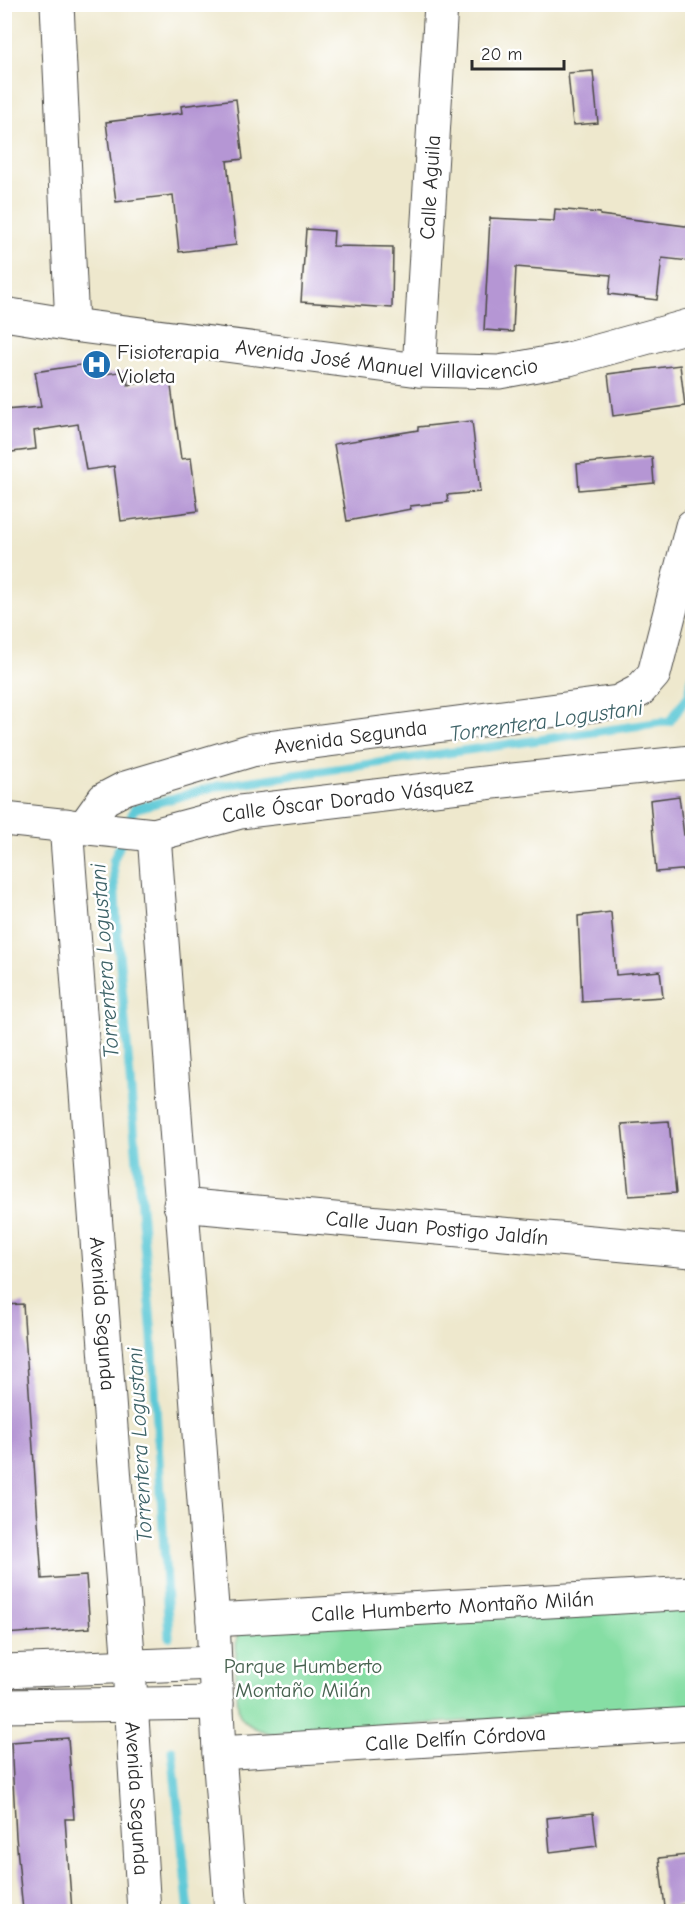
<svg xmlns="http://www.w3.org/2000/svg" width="697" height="1916" font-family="'Comic Neue',sans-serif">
	<rect width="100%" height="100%" fill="#fff"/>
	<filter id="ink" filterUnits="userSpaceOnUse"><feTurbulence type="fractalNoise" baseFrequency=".0167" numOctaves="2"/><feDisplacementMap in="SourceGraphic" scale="12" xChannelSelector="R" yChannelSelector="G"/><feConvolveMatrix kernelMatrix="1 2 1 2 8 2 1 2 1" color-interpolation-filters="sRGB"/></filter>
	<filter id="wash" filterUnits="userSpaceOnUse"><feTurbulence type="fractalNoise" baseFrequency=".008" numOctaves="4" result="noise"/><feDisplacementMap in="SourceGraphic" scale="24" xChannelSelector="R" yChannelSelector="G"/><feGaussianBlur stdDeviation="1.35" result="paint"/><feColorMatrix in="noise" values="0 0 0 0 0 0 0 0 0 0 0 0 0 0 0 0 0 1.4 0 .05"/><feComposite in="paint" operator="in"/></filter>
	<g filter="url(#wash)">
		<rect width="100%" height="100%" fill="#eee8cd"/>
		<path fill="#86dea4" stroke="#588468" stroke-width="1.5" d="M 692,1601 L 692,1706 L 271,1734 C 260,1730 247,1727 240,1715 C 236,1707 235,1647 237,1636 L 249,1628 Z"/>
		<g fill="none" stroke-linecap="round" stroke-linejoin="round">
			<path stroke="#5ec9d7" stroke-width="9" d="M 128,825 L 134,809 L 218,786 L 670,721 L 689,695 L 692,676
				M 123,838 L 113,861 L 117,929 L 152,1336 L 169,1637
				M 172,1750 L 189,1912"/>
		</g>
		<g id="blocks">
			<path fill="#b596d4" d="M 593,71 L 598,123 L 573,125 L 568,73 Z
				M 236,99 L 243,159 L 227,161 L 236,245 L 179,252 L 173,195 L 116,202 L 106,122 L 182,113 L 181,106 Z
				M 555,209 L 600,213 L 600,215 L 693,227 L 689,261 L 662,258 L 657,300 L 609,294 L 611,275 L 516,267 L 513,332 L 484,330 L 490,218 L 554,221 Z
				M 306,229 L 334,231 L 333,246 L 393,247 L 392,308 L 301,302 Z
				M 87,364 L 89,376 L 127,371 L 128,385 L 170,379 L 181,459 L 191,458 L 198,511 L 121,521 L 114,466 L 86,470 L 78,424 L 34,431 L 36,449 L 4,453 L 4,410 L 41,407 L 35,372 Z
				M 680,365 L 685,406 L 613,416 L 608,374 Z
				M 472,421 L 480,492 L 447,495 L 448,502 L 410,506 L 411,509 L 347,521 L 334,444 L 418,430 L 418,427 Z
				M 652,457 L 654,483 L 579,490 L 577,464 Z
				M 679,796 L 684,835 L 693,835 L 693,869 L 656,872 L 650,800 Z
				M 611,912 L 616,975 L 660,971 L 663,997 L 582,1002 L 578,916 Z
				M 669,1121 L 676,1193 L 629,1196 L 622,1124 Z
				M 23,1304 L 42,1579 L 86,1576 L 90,1628 L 4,1634 L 4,1305 Z
				M 68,1738 L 74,1819 L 65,1819 L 72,1911 L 23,1911 L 16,1837 L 11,1742 Z
				M 593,1813 L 597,1846 L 550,1852 L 547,1818 Z
				M 687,1855 L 691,1904 L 665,1907 L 659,1858 Z"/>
		</g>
	</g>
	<g filter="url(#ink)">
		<use href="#blocks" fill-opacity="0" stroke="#484743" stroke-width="1.5"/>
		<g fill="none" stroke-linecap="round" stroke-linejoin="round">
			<defs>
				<g id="minor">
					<path d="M 57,4 L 72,325"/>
					<path id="s1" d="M 419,370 L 441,4"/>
					<path id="s2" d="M 4,819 L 154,835 L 240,812 L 493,782 L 692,762"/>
					<path id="s3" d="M 66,825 L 129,1668 L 144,1912"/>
					<path id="s4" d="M 84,827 L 104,799 L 125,788 L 252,750 L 618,702 L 639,691 L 654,674 L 692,526"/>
					<path d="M 154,835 L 213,1620 L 219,1753 L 231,1912"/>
					<path id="s5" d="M 180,1205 L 692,1251"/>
					<path id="s6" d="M 213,1620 L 692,1593"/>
					<path d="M 4,1671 L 215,1663"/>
					<path d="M 4,1706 L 217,1703"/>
					<path id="s7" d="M 219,1753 L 692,1724"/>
				</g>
				<g id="secondary">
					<path id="s8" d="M 4,314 L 72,325 L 419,370 L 499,372 L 569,359 L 692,325"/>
				</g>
			</defs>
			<use href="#minor" stroke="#484743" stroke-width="35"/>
			<use href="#secondary" stroke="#484743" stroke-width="35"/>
			<use href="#minor" stroke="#fff" stroke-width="33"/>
			<use href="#secondary" stroke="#fff" stroke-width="33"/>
		</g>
	</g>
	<defs>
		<symbol id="hospital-disc" viewBox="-11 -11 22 22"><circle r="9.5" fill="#1f6fb2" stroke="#fff"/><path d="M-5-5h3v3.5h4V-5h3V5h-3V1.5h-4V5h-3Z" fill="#fff"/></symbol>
	</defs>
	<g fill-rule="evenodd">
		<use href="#hospital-disc" x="80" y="348" width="33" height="33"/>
	</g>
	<g text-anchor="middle" stroke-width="5" stroke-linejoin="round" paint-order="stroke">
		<g font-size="21" fill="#2b2b2b" stroke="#fff">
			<text dy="7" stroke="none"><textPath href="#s1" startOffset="183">Calle Aguila</textPath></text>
			<text dy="7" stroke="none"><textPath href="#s8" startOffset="386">Avenida José Manuel Villavicencio</textPath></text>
			<text dy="7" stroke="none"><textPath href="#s4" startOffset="290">Avenida Segunda</textPath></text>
			<text dy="7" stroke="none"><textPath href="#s2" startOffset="348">Calle Óscar Dorado Vásquez</textPath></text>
			<text dy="7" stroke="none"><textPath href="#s5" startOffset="258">Calle Juan Postigo Jaldín</textPath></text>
			<text dy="7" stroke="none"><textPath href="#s3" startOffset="490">Avenida Segunda</textPath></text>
			<text dy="7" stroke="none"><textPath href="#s6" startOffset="240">Calle Humberto Montaño Milán</textPath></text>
			<text dy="7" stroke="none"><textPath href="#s7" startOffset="237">Calle Delfín Córdova</textPath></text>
			<text dy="7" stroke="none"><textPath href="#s3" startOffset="976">Avenida Segunda</textPath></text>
		</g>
		<g font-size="21" fill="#2b2b2b" stroke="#fff" text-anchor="start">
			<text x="117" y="359">Fisioterapia<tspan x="117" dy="24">Violeta</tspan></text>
		</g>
		<g font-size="21" fill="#46614f" stroke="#fff">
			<text x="303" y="1673">Parque Humberto<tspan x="303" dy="24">Montaño Milán</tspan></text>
		</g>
		<g font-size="22" font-style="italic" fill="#3d6267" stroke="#fff">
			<text transform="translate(546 720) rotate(-8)" y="8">Torrentera Logustani</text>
			<text transform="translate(104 961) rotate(-94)" y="8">Torrentera Logustani</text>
			<text transform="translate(139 1445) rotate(-93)" y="8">Torrentera Logustani</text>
		</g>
	</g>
	<rect width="697" height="1916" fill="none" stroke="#fff" stroke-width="24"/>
	<path d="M472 60v9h92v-9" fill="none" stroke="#2b2b2b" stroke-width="3"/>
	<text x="481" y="60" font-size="18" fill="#2b2b2b" stroke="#ffffff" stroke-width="4.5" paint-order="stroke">20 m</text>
</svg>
